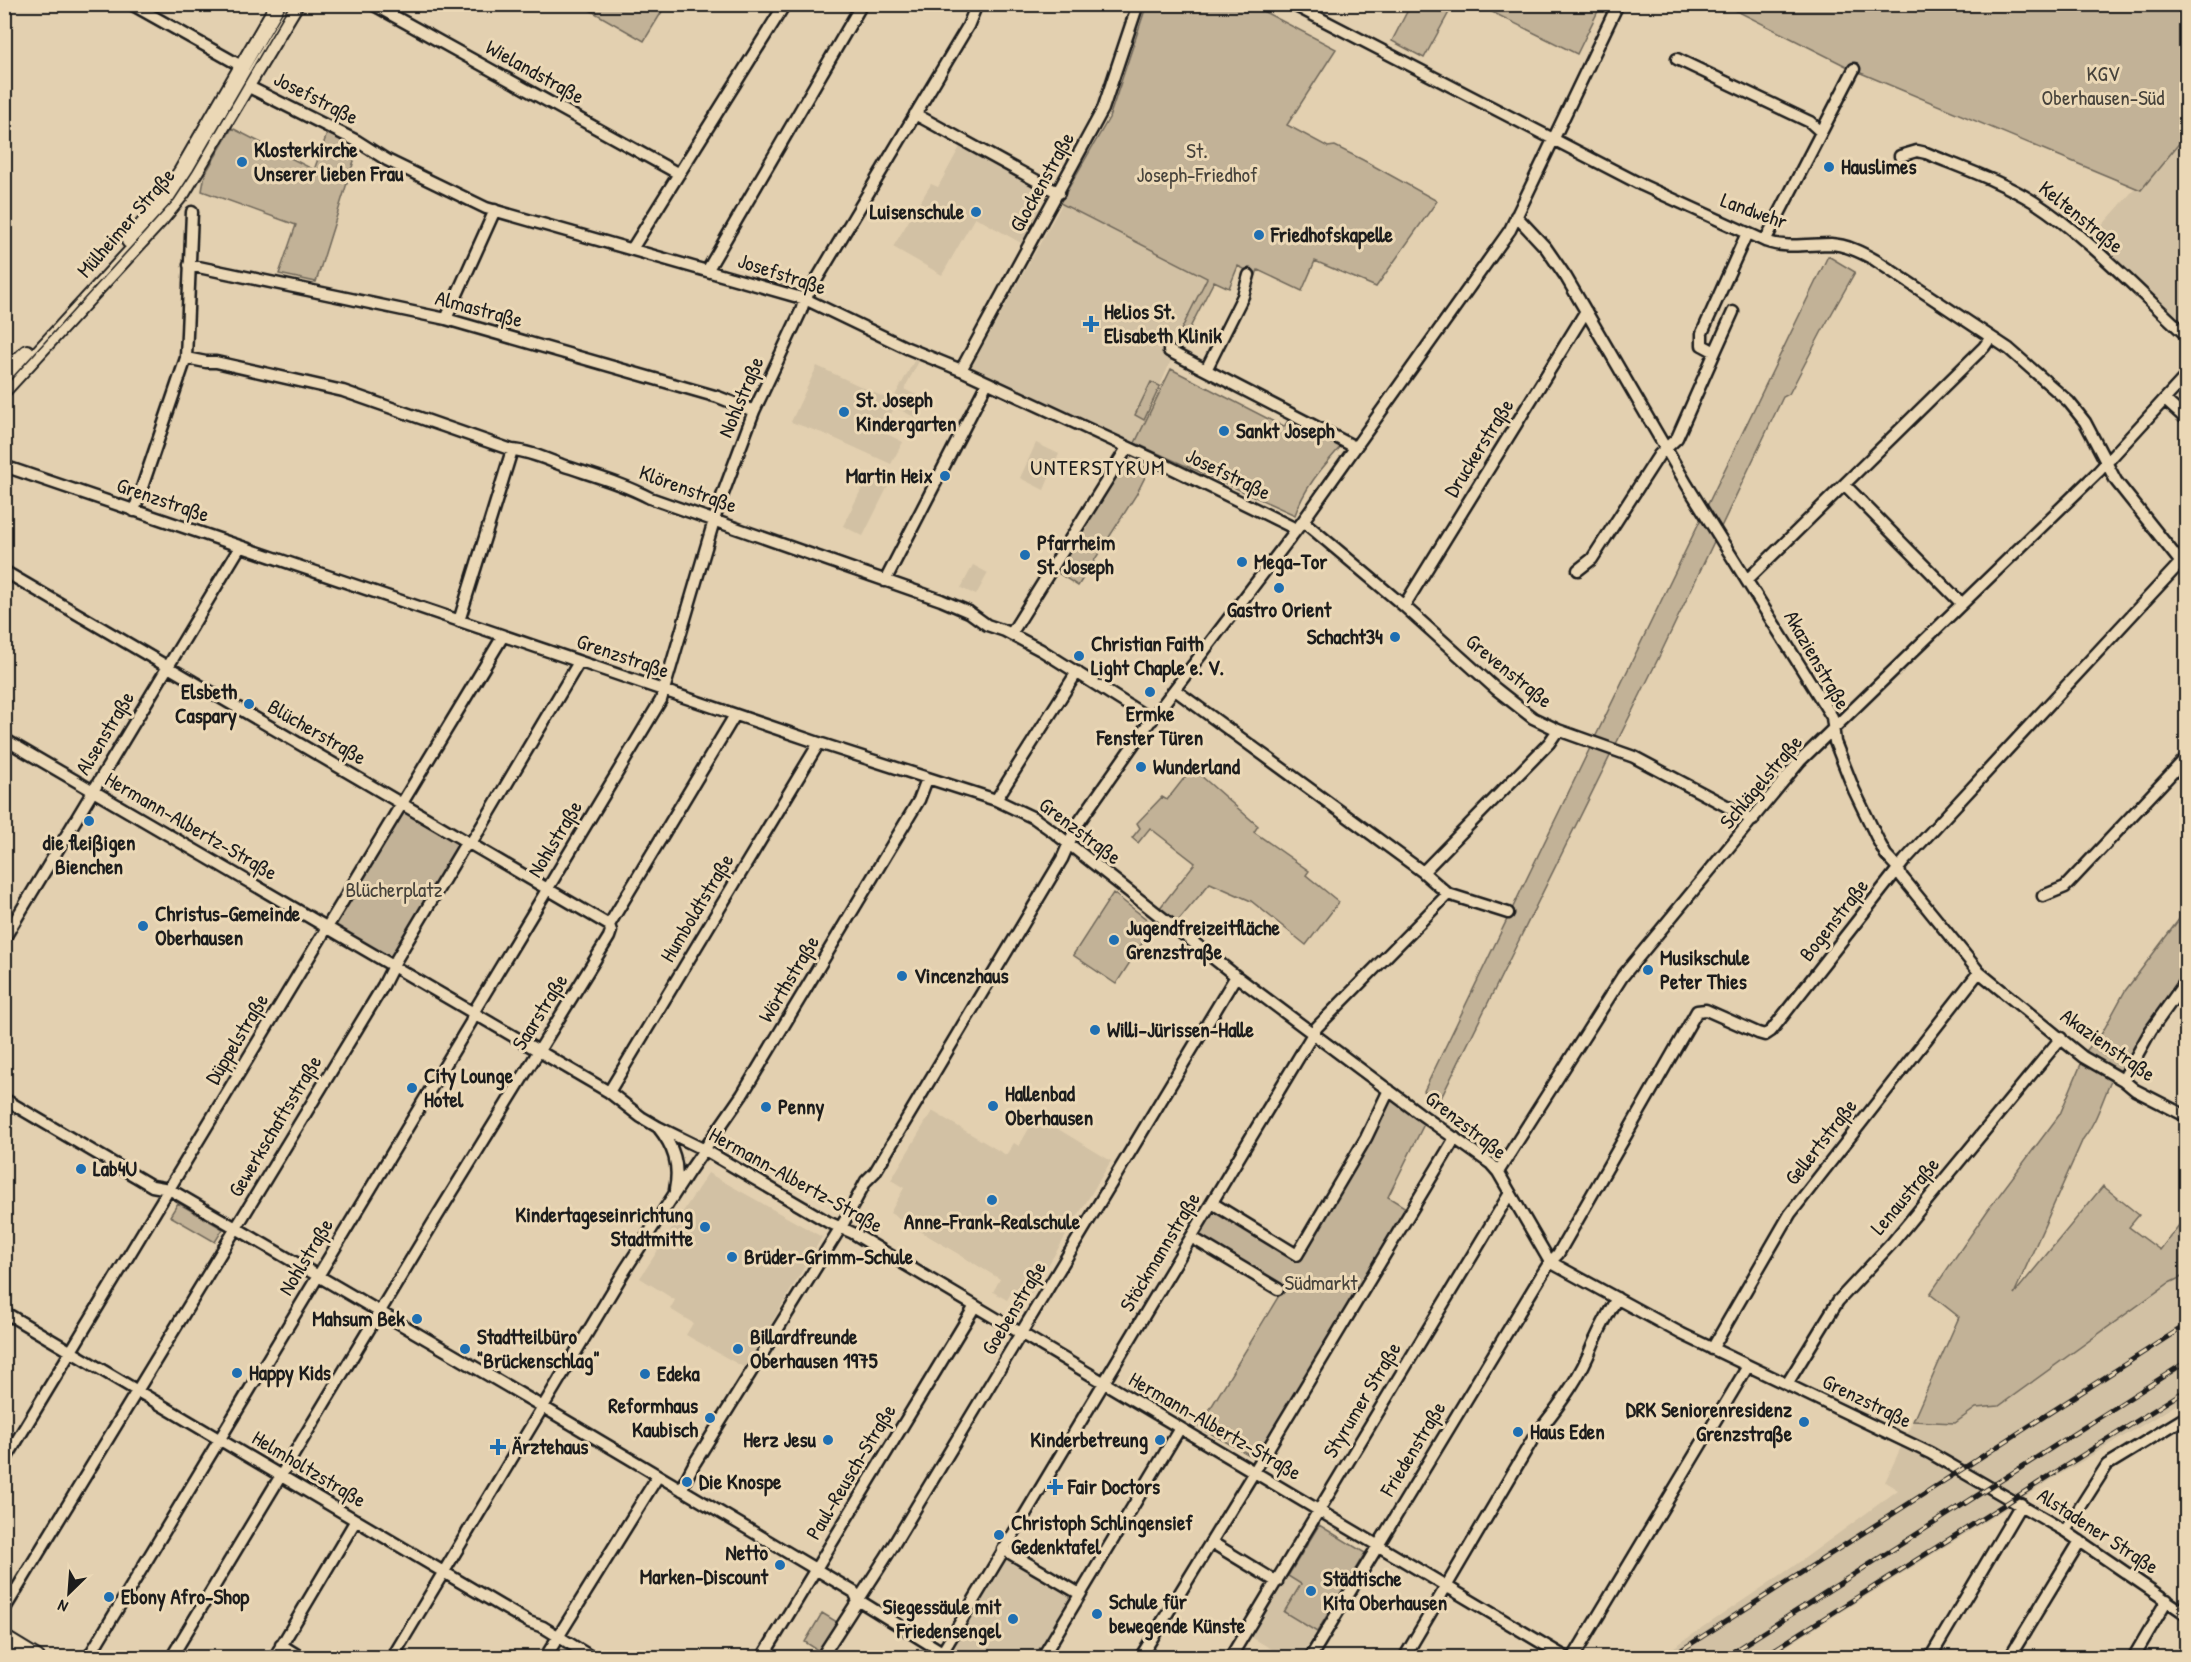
<svg xmlns="http://www.w3.org/2000/svg" width="2191" height="1662" font-family="'Patrick Hand',sans-serif">
	<rect width="100%" height="100%" fill="#e3d0b0"/>
	<filter id="ink" filterUnits="userSpaceOnUse"><feTurbulence type="fractalNoise" baseFrequency=".0167" numOctaves="2"/><feDisplacementMap in="SourceGraphic" scale="12" xChannelSelector="R" yChannelSelector="G"/><feConvolveMatrix kernelMatrix="1 2 1 2 8 2 1 2 1" color-interpolation-filters="sRGB"/></filter>
	<g filter="url(#ink)">
		<path fill="#d2c1a4" d="M 2186,131 L 2186,325 L 2091,238 Z
			M 961,145 L 1034,186 L 1027,200 L 1041,208 L 1021,243 L 975,217 L 942,275 L 893,247 L 931,184 L 938,187 Z
			M 1062,204 L 1207,278 L 1135,443 L 970,369 Z
			M 919,352 L 923,354 L 904,389 L 926,400 L 916,418 L 895,407 L 881,431 L 903,442 L 891,464 L 825,434 L 791,422 L 817,366 L 892,401 Z
			M 1036,443 L 1059,454 L 1044,490 L 1020,478 Z
			M 870,472 L 890,482 L 863,536 L 843,526 Z
			M 973,565 L 988,573 L 976,595 L 961,588 Z
			M 932,1111 L 1006,1155 L 1014,1143 L 1019,1146 L 1034,1120 L 1050,1130 L 1053,1126 L 1111,1161 L 1029,1297 L 1014,1288 L 1007,1300 L 993,1292 L 1000,1279 L 890,1213 L 904,1188 L 891,1180 Z
			M 708,1173 L 822,1237 L 745,1368 L 686,1335 L 693,1323 L 670,1309 L 675,1300 L 640,1278 Z
			M 2186,1275 L 2186,1399 L 2051,1480 L 1769,1657 L 1658,1658 L 1794,1566 L 1898,1490 L 1885,1482 L 1913,1421 L 1955,1423 L 1976,1408 L 1999,1406 L 2169,1283 Z
			M 1319,1525 L 1365,1553 L 1301,1657 L 1285,1657 L 1251,1637 Z
			M 1009,1545 L 1088,1594 L 1052,1657 L 944,1658 Z"/>
		<path fill="#c2b297" stroke="#6f675a" stroke-width="1.5" d="M 1147,4 L 1251,5 L 1336,49 L 1287,125 L 1328,147 L 1335,146 L 1363,160 L 1437,201 L 1376,287 L 1315,261 L 1302,291 L 1258,270 L 1256,275 L 1238,266 L 1229,288 L 1214,281 L 1180,347 L 1174,344 L 1207,278 L 1060,203 L 1109,118 Z
			M 1411,4 L 1453,5 L 1424,58 L 1392,41 Z
			M 581,5 L 666,5 L 644,41 Z
			M 1478,5 L 1601,4 L 1601,5 L 1577,54 Z
			M 1725,5 L 2186,5 L 2186,135 L 2141,190 L 1856,71 Z
			M 232,128 L 314,170 L 328,131 L 358,148 L 316,282 L 279,274 L 296,225 L 202,191 L 205,174 Z
			M 1828,256 L 1855,272 L 1823,329 L 1789,394 L 1783,397 L 1658,659 L 1439,1102 L 1424,1091 Z
			M 1171,369 L 1284,427 L 1290,417 L 1343,444 C 1323,467 1305,486 1295,515 L 1135,443 Z
			M 1151,382 L 1160,386 L 1144,420 L 1135,415 Z
			M 1127,458 L 1149,469 L 1136,495 L 1078,586 L 1055,571 Z
			M 1192,768 L 1258,826 L 1254,832 L 1309,871 L 1306,875 L 1339,902 L 1306,945 L 1251,901 L 1210,883 L 1173,927 L 1156,913 L 1195,863 L 1150,828 L 1138,843 L 1132,838 L 1140,828 L 1137,823 L 1162,797 L 1167,800 Z
			M 402,804 L 470,844 L 393,966 L 327,929 Z
			M 1113,893 L 1154,925 L 1116,984 L 1073,955 Z
			M 2186,910 L 2186,981 L 2128,1073 L 2114,1075 C 2103,1096 2098,1120 2083,1139 L 2014,1294 L 2103,1186 L 2139,1215 L 2129,1227 L 2160,1250 L 2186,1216 L 2186,1275 L 2169,1283 L 1999,1406 L 1976,1408 L 1955,1423 L 1913,1421 L 1959,1317 L 1930,1294 L 1988,1210 L 2060,1114 L 2087,1050 L 2102,1033 L 2125,991 Z
			M 1389,1090 L 1427,1118 L 1388,1197 L 1411,1211 L 1255,1458 L 1199,1427 L 1283,1289 L 1196,1239 L 1212,1203 L 1297,1254 Z
			M 178,1203 L 223,1229 L 215,1242 L 170,1216 Z
			M 1319,1525 L 1365,1553 L 1317,1632 L 1284,1612 L 1301,1584 L 1288,1576 Z
			M 822,1613 L 837,1622 L 819,1651 L 805,1642 Z"/>
		<g fill="none" stroke-linecap="round" stroke-linejoin="round">
			<defs>
				<path id="minor" d="M 131,4 L 236,63 C 243,68 246,77 247,86 L 357,141 L 387,160 L 486,208 L 805,299 L 907,348 L 961,370 L 1151,458 L 1296,529
					M 372,4 L 679,174
					M 1292,4 L 1642,185 L 1765,241 C 1786,249 1809,244 1831,244 C 1847,245 1861,252 1875,260 L 2009,349 L 2069,402 L 2085,422 L 2116,481 L 2186,569
					M 1677,59 L 1810,122 L 1820,131
					M 915,114 L 1059,193
					M 1900,156 L 1917,151 L 1926,153 C 1962,168 2001,181 2034,202 C 2088,237 2139,292 2186,335
					M 1516,216 L 1546,248 L 1566,277 L 1687,485 L 1832,717 L 1835,742 L 1854,790 L 1879,842 L 1886,855 L 1898,868 L 1902,877 L 1979,972 L 2083,1057 L 2123,1080 L 2135,1090 L 2186,1116
					M 1765,241 L 1854,69
					M 632,249 L 785,4
					M 189,265 L 446,319 L 718,397 L 754,411
					M 707,271 L 862,4
					M 446,319 L 495,210
					M 1169,351 L 1355,447
					M 1715,352 L 1733,312
					M 186,358 L 206,362 L 216,362 L 343,391 L 512,450 C 529,451 546,459 562,465 C 591,475 622,483 650,498 L 941,600 L 969,612 L 987,625 L 1005,631 L 1041,650 L 1152,720
					M 961,370 L 1103,109 L 1138,4
					M 1206,370 L 1243,296 L 1249,275
					M 2165,400 L 2186,419
					M 4,466 L 819,743 L 996,800 L 1034,818 L 1055,833 L 1236,976 L 1419,1113 L 1491,1164 L 1498,1172 L 1550,1262 L 1682,1334 L 1930,1453 L 2065,1531 L 2186,1614
					M 1845,485 L 1962,604
					M 134,511 L 186,358 L 192,212
					M 1303,521 L 1404,606 L 1496,689 L 1533,718 L 1558,730 L 1634,757 L 1753,820
					M 1578,570 L 1592,559 L 1659,455 L 1677,438 L 1715,352 L 1702,345 L 1702,333 L 1747,233
					M 4,571 L 609,925
					M 1747,580 L 1984,347 L 1991,337
					M 885,581 L 987,383
					M 1404,606 L 1586,311
					M 459,621 L 512,450
					M 1011,634 L 1127,448
					M 1175,690 L 1423,872
					M 4,739 L 609,1092 L 641,1117 L 658,1127 L 705,1150 L 828,1222 L 853,1233 L 891,1256 L 1567,1658
					M 996,800 L 1077,672
					M 1448,894 L 1508,913
					M 2043,896 L 2065,887 L 2186,758
					M 4,939 L 240,547
					M 2123,1080 L 2151,1030 L 2186,981
					M 609,1092 L 819,743
					M 4,1099 L 152,1186 L 169,1189 L 543,1407 L 854,1592 L 858,1600 L 952,1658
					M 658,1127 C 674,1147 680,1165 675,1190
					M 1498,1172 L 1622,977 L 1800,761 L 2098,472 L 2186,376
					M 1212,1203 L 1297,1255 L 1366,1138 L 1389,1090
					M 1191,1237 L 1278,1289
					M 4,1312 L 501,1606 L 529,1622 L 543,1627 L 593,1658
					M 1712,1349 L 1790,1214 L 1979,972
					M 1787,1384 L 1838,1301 L 1892,1243 L 2061,1038
					M 4,1462 L 503,636
					M 682,1490 L 685,1481 L 694,1464 L 844,1222 L 866,1181 L 875,1172 L 1062,859 L 1077,825 L 1145,728 L 1303,521 L 1510,230 L 1618,4
					M 2065,1531 L 2107,1465 L 2186,1417
					M 1211,1542 L 1277,1582
					M 1003,1549 L 1080,1594
					M 4,1610 L 383,986 L 396,960 L 463,848 L 470,844 L 480,829 L 579,662
					M 281,1645 L 302,1658
					M 88,1658 L 471,1022 L 473,1013 L 661,700 L 718,507 L 754,411 L 801,311 L 805,299 L 968,26 L 977,4
					M 171,1658 L 433,1223 L 609,937 L 611,931 L 609,925 L 735,715
					M 274,1658 L 356,1520
					M 392,1658 L 625,1270 L 688,1173 L 742,1095 L 919,800 L 927,779
					M 545,1658 L 658,1476
					M 762,1658 L 975,1306
					M 821,1658 L 888,1554 L 1236,976
					M 939,1658 L 1317,1027 L 1448,894 L 1423,872 L 1549,743 L 1558,730
					M 1042,1658 L 1180,1428
					M 1140,1658 L 1254,1472 L 1455,1138
					M 1230,1658 L 1510,1193
					M 1310,1658 L 1541,1276 L 1550,1262 L 1558,1254 L 1697,1011 L 1706,1010 L 1758,1033 L 1765,1035 L 1771,1031 L 1905,860 L 2181,562
					M 1404,1658 L 1534,1437 C 1554,1412 1575,1385 1588,1356 C 1596,1336 1606,1317 1617,1298
					M 1575,1658 L 1576,1653 L 1748,1366
					M 1801,1658 L 1810,1658
					M 1930,1658 L 2021,1504
					M 2009,1658 L 2080,1541
					M 2133,1658 L 2167,1600"/>
				<path id="major" d="M 129,241 L 156,209 L 181,172 L 278,4
					M 4,374 L 27,352
					M 4,390 L 161,219 L 183,192 L 296,4
					M 4,1638 L 37,1658"/>
			</defs>
			<use href="#minor" stroke="#1c1c1c" stroke-width="15"/>
			<use href="#major" stroke="#1c1c1c" stroke-width="18"/>
			<use href="#minor" stroke="#ebd8b6" stroke-width="10"/>
			<use href="#major" stroke="#ebd8b6" stroke-width="14"/>
			<path stroke="#1c1c1c" stroke-width="1.5" d="M 4,387 L 174,200 L 193,171 L 290,4"/>
			<defs>
				<path id="rail" d="M 1669,1658 L 2186,1325
					M 1723,1658 L 2186,1362
					M 1761,1658 L 2186,1390"/>
			</defs>
			<use href="#rail" stroke="#1c1c1c" stroke-width="5"/>
			<use href="#rail" stroke="#ebd8b6" stroke-width="3" stroke-dasharray="9" stroke-linecap="butt"/>
		</g>
	</g>
	<g fill="#1f6fb2" stroke="#ebd8b6" stroke-width="2">
		<circle cx="242" cy="162" r="6"/>
		<circle cx="1829" cy="167" r="6"/>
		<circle cx="976" cy="212" r="6"/>
		<circle cx="1259" cy="235" r="6"/>
		<path d="M1088 315h6v6h6v6h-6v6h-6v-6h-6v-6h6z"/>
		<circle cx="844" cy="412" r="6"/>
		<circle cx="1224" cy="431" r="6"/>
		<circle cx="945" cy="476" r="6"/>
		<circle cx="1025" cy="555" r="6"/>
		<circle cx="1242" cy="562" r="6"/>
		<circle cx="1279" cy="588" r="6"/>
		<circle cx="1395" cy="637" r="6"/>
		<circle cx="1079" cy="656" r="6"/>
		<circle cx="1150" cy="692" r="6"/>
		<circle cx="249" cy="704" r="6"/>
		<circle cx="1141" cy="767" r="6"/>
		<circle cx="89" cy="821" r="6"/>
		<circle cx="143" cy="926" r="6"/>
		<circle cx="1114" cy="940" r="6"/>
		<circle cx="1648" cy="970" r="6"/>
		<circle cx="902" cy="976" r="6"/>
		<circle cx="1095" cy="1030" r="6"/>
		<circle cx="412" cy="1088" r="6"/>
		<circle cx="993" cy="1106" r="6"/>
		<circle cx="766" cy="1107" r="6"/>
		<circle cx="81" cy="1169" r="6"/>
		<circle cx="992" cy="1200" r="6"/>
		<circle cx="705" cy="1227" r="6"/>
		<circle cx="732" cy="1257" r="6"/>
		<circle cx="417" cy="1319" r="6"/>
		<circle cx="465" cy="1349" r="6"/>
		<circle cx="738" cy="1349" r="6"/>
		<circle cx="237" cy="1373" r="6"/>
		<circle cx="645" cy="1374" r="6"/>
		<circle cx="710" cy="1418" r="6"/>
		<circle cx="1804" cy="1422" r="6"/>
		<circle cx="1518" cy="1432" r="6"/>
		<circle cx="828" cy="1440" r="6"/>
		<circle cx="1160" cy="1440" r="6"/>
		<path d="M495 1438h6v6h6v6h-6v6h-6v-6h-6v-6h6z"/>
		<circle cx="687" cy="1482" r="6"/>
		<path d="M1052 1478h6v6h6v6h-6v6h-6v-6h-6v-6h6z"/>
		<circle cx="999" cy="1535" r="6"/>
		<circle cx="780" cy="1565" r="6"/>
		<circle cx="1311" cy="1591" r="6"/>
		<circle cx="109" cy="1597" r="6"/>
		<circle cx="1097" cy="1614" r="6"/>
		<circle cx="1013" cy="1619" r="6"/>
	</g>
	<g text-anchor="middle" stroke-width="6" stroke-linejoin="round" paint-order="stroke">
		<g font-size="21" fill="#1c1c1c" stroke="#ebd8b6">
			<text transform="translate(535 72) rotate(29)" y="7">Wielandstraße</text>
			<text transform="translate(316 98) rotate(27)" y="7">Josefstraße</text>
			<text transform="translate(1042 182) rotate(-61)" y="7">Glockenstraße</text>
			<text transform="translate(1754 211) rotate(20)" y="7">Landwehr</text>
			<text transform="translate(2081 217) rotate(39)" y="7">Keltenstraße</text>
			<text transform="translate(126 223) rotate(-49)" y="7">Mülheimer Straße</text>
			<text transform="translate(782 274) rotate(18)" y="7">Josefstraße</text>
			<text transform="translate(479 309) rotate(15)" y="7">Almastraße</text>
			<text transform="translate(741 397) rotate(-67)" y="7">Nohlstraße</text>
			<text transform="translate(1479 448) rotate(-58)" y="7">Druckerstraße</text>
			<text transform="translate(1228 474) rotate(26)" y="7">Josefstraße</text>
			<text transform="translate(688 489) rotate(20)" y="7">Klörenstraße</text>
			<text transform="translate(163 500) rotate(19)" y="7">Grenzstraße</text>
			<text transform="translate(623 656) rotate(19)" y="7">Grenzstraße</text>
			<text transform="translate(1817 660) rotate(60)" y="7">Akazienstraße</text>
			<text transform="translate(1509 671) rotate(39)" y="7">Grevenstraße</text>
			<text transform="translate(317 732) rotate(30)" y="7">Blücherstraße</text>
			<text transform="translate(105 733) rotate(-59)" y="7">Alsenstraße</text>
			<text transform="translate(1761 782) rotate(-50)" y="7">Schlägelstraße</text>
			<text transform="translate(191 826) rotate(30)" y="7">Hermann-Albertz-Straße</text>
			<text transform="translate(1080 831) rotate(37)" y="7">Grenzstraße</text>
			<text transform="translate(555 839) rotate(-59)" y="7">Nohlstraße</text>
			<text transform="translate(697 908) rotate(-59)" y="7">Humboldtstraße</text>
			<text transform="translate(1834 920) rotate(-52)" y="7">Bogenstraße</text>
			<text transform="translate(789 979) rotate(-59)" y="7">Wörthstraße</text>
			<text transform="translate(540 1012) rotate(-58)" y="7">Saarstraße</text>
			<text transform="translate(237 1039) rotate(-59)" y="7">Düppelstraße</text>
			<text transform="translate(2108 1045) rotate(35)" y="7">Akazienstraße</text>
			<text transform="translate(1466 1125) rotate(38)" y="7">Grenzstraße</text>
			<text transform="translate(275 1126) rotate(-59)" y="7">Gewerkschaftsstraße</text>
			<text transform="translate(1821 1142) rotate(-52)" y="7">Gellertstraße</text>
			<text transform="translate(796 1180) rotate(29)" y="7">Hermann-Albertz-Straße</text>
			<text transform="translate(1905 1196) rotate(-50)" y="7">Lenaustraße</text>
			<text transform="translate(1160 1252) rotate(-59)" y="7">Stöckmannstraße</text>
			<text transform="translate(306 1257) rotate(-59)" y="7">Nohlstraße</text>
			<text transform="translate(1014 1308) rotate(-59)" y="7">Goebenstraße</text>
			<text transform="translate(1362 1400) rotate(-59)" y="7">Styrumer Straße</text>
			<text transform="translate(1867 1401) rotate(26)" y="7">Grenzstraße</text>
			<text transform="translate(1215 1426) rotate(30)" y="7">Hermann-Albertz-Straße</text>
			<text transform="translate(1413 1449) rotate(-59)" y="7">Friedenstraße</text>
			<text transform="translate(309 1469) rotate(31)" y="7">Helmholtzstraße</text>
			<text transform="translate(851 1472) rotate(-59)" y="7">Paul-Reusch-Straße</text>
			<text transform="translate(2098 1531) rotate(33)" y="7">Alstadener Straße</text>
		</g>
		<g font-size="21" fill="#46423b" stroke="#ebd8b6">
			<text x="2103" y="81">KGV<tspan x="2103" dy="24">Oberhausen-Süd</tspan></text>
			<text x="1197" y="158">St.<tspan x="1197" dy="24">Joseph-Friedhof</tspan></text>
			<text x="394" y="897">Blücherplatz</text>
			<text x="1321" y="1290">Südmarkt</text>
		</g>
		<g font-size="21" font-weight="bold" fill="#1c1c1c" stroke="#ebd8b6" text-anchor="start">
			<text x="254" y="157">Klosterkirche<tspan x="254" dy="24">Unserer lieben Frau</tspan></text>
			<text x="1841" y="174">Hauslimes</text>
			<text x="964" y="219" text-anchor="end">Luisenschule</text>
			<text x="1271" y="242">Friedhofskapelle</text>
			<text x="1104" y="319">Helios St.<tspan x="1104" dy="24">Elisabeth Klinik</tspan></text>
			<text x="856" y="407">St. Joseph<tspan x="856" dy="24">Kindergarten</tspan></text>
			<text x="1236" y="438">Sankt Joseph</text>
			<text x="933" y="483" text-anchor="end">Martin Heix</text>
			<text x="1037" y="550">Pfarrheim<tspan x="1037" dy="24">St. Joseph</tspan></text>
			<text x="1254" y="569">Mega-Tor</text>
			<text x="1279" y="617" text-anchor="middle">Gastro Orient</text>
			<text x="1383" y="644" text-anchor="end">Schacht34</text>
			<text x="1091" y="651">Christian Faith<tspan x="1091" dy="24">Light Chaple e. V.</tspan></text>
			<text x="237" y="699" text-anchor="end">Elsbeth<tspan x="237" dy="24">Caspary</tspan></text>
			<text x="1150" y="721" text-anchor="middle">Ermke<tspan x="1150" dy="24">Fenster Türen</tspan></text>
			<text x="1153" y="774">Wunderland</text>
			<text x="89" y="850" text-anchor="middle">die fleißigen<tspan x="89" dy="24">Bienchen</tspan></text>
			<text x="155" y="921">Christus-Gemeinde<tspan x="155" dy="24">Oberhausen</tspan></text>
			<text x="1126" y="935">Jugendfreizeitfläche<tspan x="1126" dy="24">Grenzstraße</tspan></text>
			<text x="1660" y="965">Musikschule<tspan x="1660" dy="24">Peter Thies</tspan></text>
			<text x="914" y="983">Vincenzhaus</text>
			<text x="1107" y="1037">Willi-Jürissen-Halle</text>
			<text x="424" y="1083">City Lounge<tspan x="424" dy="24">Hotel</tspan></text>
			<text x="1005" y="1101">Hallenbad<tspan x="1005" dy="24">Oberhausen</tspan></text>
			<text x="778" y="1114">Penny</text>
			<text x="93" y="1176">Lab4U</text>
			<text x="693" y="1222" text-anchor="end">Kindertageseinrichtung<tspan x="693" dy="24">Stadtmitte</tspan></text>
			<text x="992" y="1229" text-anchor="middle">Anne-Frank-Realschule</text>
			<text x="744" y="1264">Brüder-Grimm-Schule</text>
			<text x="405" y="1326" text-anchor="end">Mahsum Bek</text>
			<text x="477" y="1344">Stadtteilbüro<tspan x="477" dy="24">"Brückenschlag"</tspan></text>
			<text x="750" y="1344">Billardfreunde<tspan x="750" dy="24">Oberhausen 1975</tspan></text>
			<text x="249" y="1380">Happy Kids</text>
			<text x="657" y="1381">Edeka</text>
			<text x="698" y="1413" text-anchor="end">Reformhaus<tspan x="698" dy="24">Kaubisch</tspan></text>
			<text x="1792" y="1417" text-anchor="end">DRK Seniorenresidenz<tspan x="1792" dy="24">Grenzstraße</tspan></text>
			<text x="1530" y="1439">Haus Eden</text>
			<text x="816" y="1447" text-anchor="end">Herz Jesu</text>
			<text x="1148" y="1447" text-anchor="end">Kinderbetreung</text>
			<text x="512" y="1454">Ärztehaus</text>
			<text x="699" y="1489">Die Knospe</text>
			<text x="1068" y="1494">Fair Doctors</text>
			<text x="1011" y="1530">Christoph Schlingensief<tspan x="1011" dy="24">Gedenktafel</tspan></text>
			<text x="768" y="1560" text-anchor="end">Netto<tspan x="768" dy="24">Marken-Discount</tspan></text>
			<text x="1323" y="1586">Städtische<tspan x="1323" dy="24">Kita Oberhausen</tspan></text>
			<text x="121" y="1604">Ebony Afro-Shop</text>
			<text x="1109" y="1609">Schule für<tspan x="1109" dy="24">bewegende Künste</tspan></text>
			<text x="1001" y="1614" text-anchor="end">Siegessäule mit<tspan x="1001" dy="24">Friedensengel</tspan></text>
		</g>
		<g font-size="22" letter-spacing="1.5" fill="#1c1c1c" stroke="#ebd8b6">
			<text x="1098" y="475">UNTERSTYRUM</text>
		</g>
	</g>
	<rect width="2191" height="1662" fill="none" stroke="#ebd8b6" stroke-width="24"/>
	<rect x="12" y="12" width="2167" height="1638" fill="none" stroke="#1c1c1c" stroke-width="2" filter="url(#ink)"/>
	<g transform="translate(69 1593) rotate(205)" stroke="#ebd8b6" stroke-width="4.5" paint-order="stroke">
	<path d="M0-4.5L10 22L0 15L-10 22Z" fill="#1c1c1c"/>
	<text y="-9" font-size="16" font-weight="bold" text-anchor="middle" fill="#1c1c1c">N</text>
	</g>
</svg>
